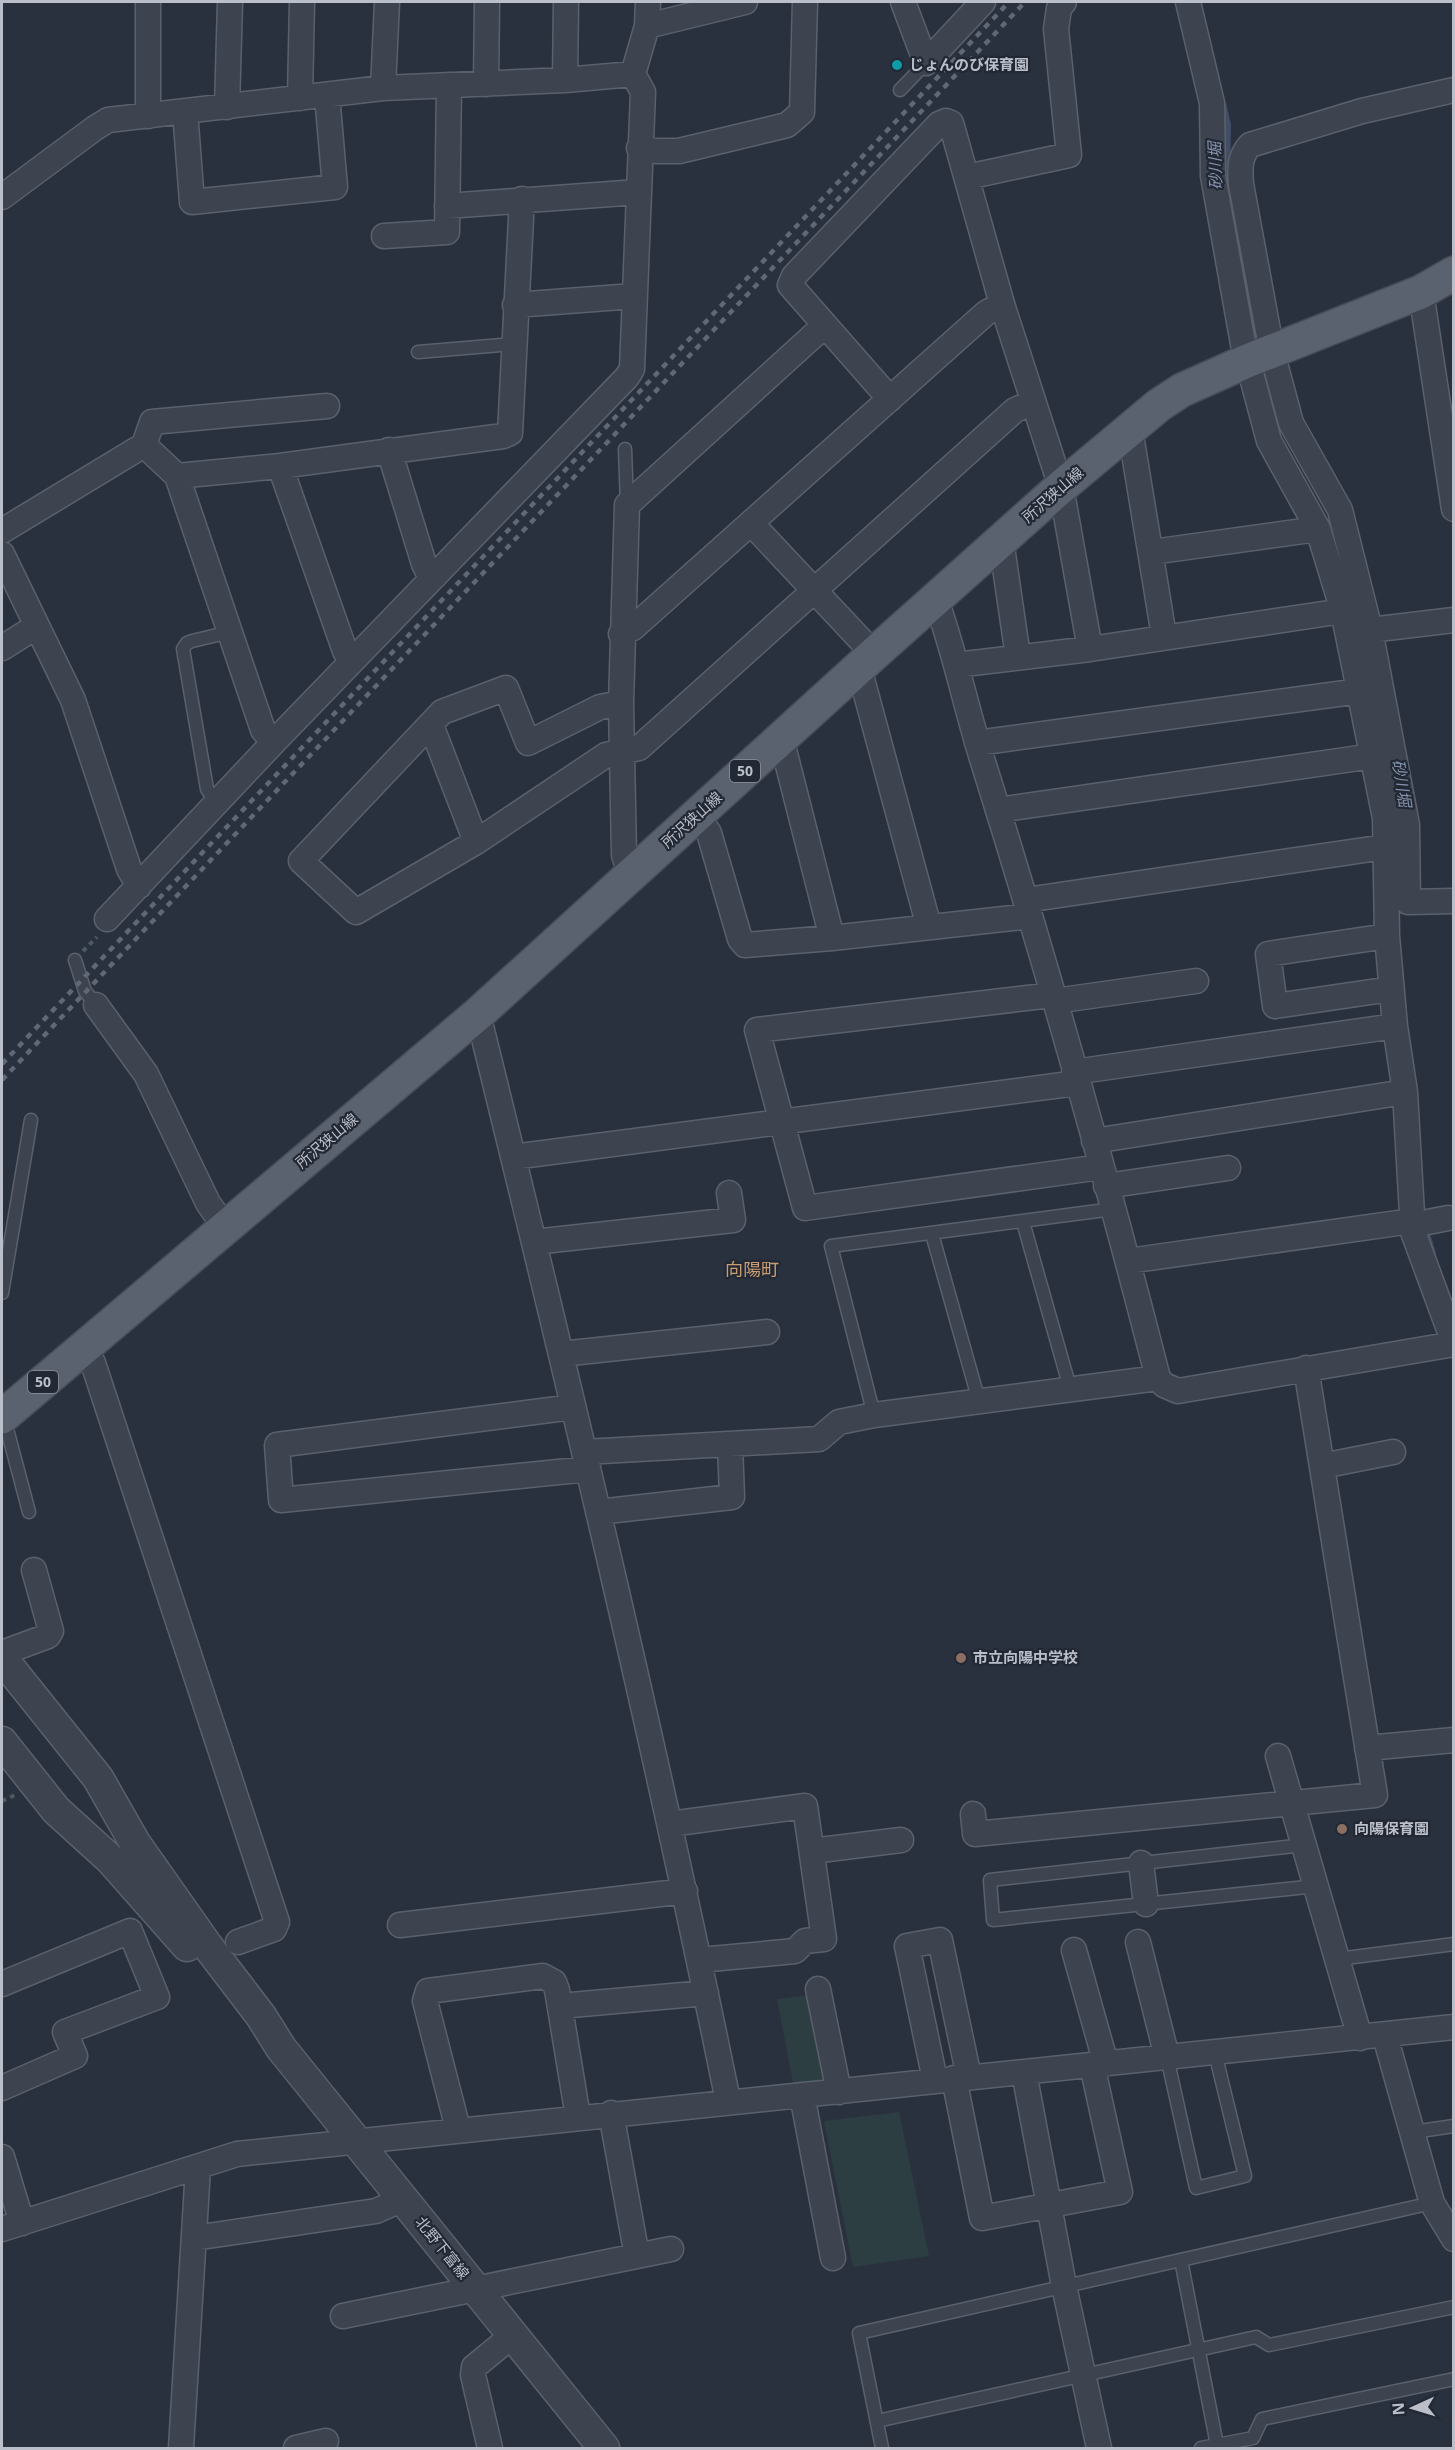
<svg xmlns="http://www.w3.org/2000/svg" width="1455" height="2450" font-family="'Open Sans','Noto Sans JP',sans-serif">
	<rect width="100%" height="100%" fill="#29313f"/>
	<path fill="#2c3e41" d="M 811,1995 L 831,2084 L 794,2088 L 777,1999 Z
		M 899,2112 L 929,2256 L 853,2267 L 824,2121 Z"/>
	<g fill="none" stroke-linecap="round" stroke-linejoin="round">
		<path stroke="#414e66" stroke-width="6" d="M 1223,103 L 1228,125 L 1227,178 L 1253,331
			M 1427,1233 L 1433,1254"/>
		<defs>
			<path id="service" d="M 900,90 L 926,63
				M 418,352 L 514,344
				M 625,449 L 627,505
				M 217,804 L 207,789 L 183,649 L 187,643 L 192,641 L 230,632
				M 75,960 L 85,991 L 96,1005
				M 1023,1222 L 1070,1388
				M 932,1234 L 979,1401
				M 2,1293 L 31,1120
				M 874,1415 L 831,1246 L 1113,1209
				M 2,1420 L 7,1429 L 29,1512
				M 1304,1845 L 990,1880 L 993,1920 L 1316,1886
				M 1338,1959 L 1454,1944
				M 1167,2057 L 1196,2188 L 1245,2176 L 1215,2053
				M 1413,2132 L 1454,2126
				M 1181,2260 L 1217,2445
				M 877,2421 L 1256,2337 L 1269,2345 L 1454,2307
				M 882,2448 L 859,2333 L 1432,2203
				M 1201,2448 L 1253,2438 L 1262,2419 L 1454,2379"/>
			<path id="minor" d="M 148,2 L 148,116
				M 903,2 L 926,63 L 983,2
				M 1188,2 L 1212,103 L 1213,176 L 1243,344 L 1269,441 L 1318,529 L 1343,611 L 1385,818 L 1387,936 L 1395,1026 L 1405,1092 L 1413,1232 L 1454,1343
				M 647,26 L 745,2
				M 565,80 L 566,2
				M 486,84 L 487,2
				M 383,88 L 387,2
				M 1454,90 L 1362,111 L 1250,145 C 1239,157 1240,169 1241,184 L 1272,352 L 1291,423 L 1340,510 L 1370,630 L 1407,825 L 1408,902 L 1454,901
				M 300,98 L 302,2
				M 227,107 L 230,2
				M 185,111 L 192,202 L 335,187 L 327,95
				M 639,148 L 656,151 L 679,151 L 787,125 L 802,112 L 805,2
				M 967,177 L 1069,155 L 1056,29 L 1059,8 L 1064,2
				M 2,197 L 95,128 L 108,120 L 383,88 L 565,80 L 633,74 L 647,26 L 648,2
				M 447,206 L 638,192
				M 384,236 L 447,232 L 449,85
				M 1421,292 L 1454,509
				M 515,305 L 634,296
				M 890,399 L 790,285 L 794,276 L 939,124 L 946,121 L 951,123 L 1002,304 L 1061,487 L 1090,649
				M 1130,429 L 1164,636
				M 144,445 L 152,422 L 327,406
				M 389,450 L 424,564 L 427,570 L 435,576
				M 280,466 L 345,651 L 352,661
				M 177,476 L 263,730 L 274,742
				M 751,523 L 874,654
				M 2,531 L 144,445 L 177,476 L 280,466 L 503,436 L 510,433 L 522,199
				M 1001,540 L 1018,657
				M 1152,552 L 1318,529
				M 2,554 L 73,700 L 129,869 L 139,886
				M 936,600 C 955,653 966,708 983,762 C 1047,966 1105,1171 1158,1378
				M 1370,630 L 1454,620
				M 621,634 L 633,628 L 986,313 L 1002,304
				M 2,648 L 37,626
				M 956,665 L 1090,649 L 1343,611
				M 859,668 L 929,927
				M 621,703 L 600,707 L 528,743 L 506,688 L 442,712 L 301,861 L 356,912 L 476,842 L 606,755 L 639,748 L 1015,410 L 1033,402
				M 431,725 L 476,842
				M 781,738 L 832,938
				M 977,743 L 1360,691
				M 998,810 L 1373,756
				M 697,816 L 709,833 L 740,939 L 745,945 L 832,938 L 1030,916
				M 631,876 L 624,855 L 621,703 L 627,505 L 825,325
				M 1026,900 L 1385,847
				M 107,919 L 274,742 L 627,377 L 632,369 L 643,92 L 633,74
				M 1387,936 L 1268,954 L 1275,1006 L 1391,989
				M 1052,995 L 757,1030 L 805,1208 L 1101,1167
				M 1055,1001 L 1196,981
				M 96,1005 L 146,1074 L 208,1203 L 225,1227
				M 478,1014 C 567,1375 654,1737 728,2101
				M 1074,1072 L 1395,1026
				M 1094,1141 L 1405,1092
				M 513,1157 L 1077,1083
				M 1106,1186 L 1228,1168
				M 534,1242 L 733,1220 L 729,1193
				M 1128,1261 L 1412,1221 L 1418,1224 L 1448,1218
				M 85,1347 L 93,1363 L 277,1922 L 274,1929 L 238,1942
				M 561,1354 L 767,1332
				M 573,1407 L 277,1445 L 281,1500 L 588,1469
				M 584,1452 L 819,1439 L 839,1422 L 874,1415 L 1158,1378 L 1164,1385 L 1178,1391 L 1454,1344
				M 1322,1466 L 1393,1452
				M 598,1512 L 732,1497 L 730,1444
				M 2,1653 L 48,1636 L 51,1631 L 34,1570
				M 1367,1748 L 1454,1740
				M 1278,1756 L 1360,2038
				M 973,1814 L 975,1834 L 1375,1795 L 1306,1368
				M 670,1824 L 805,1806 L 824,1939 L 805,1941 L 795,1951 L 700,1960
				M 812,1851 L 901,1840
				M 1141,1863 L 1146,1904
				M 400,1925 L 685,1891
				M 1138,1942 L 1167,2057
				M 1074,1950 L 1106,2064
				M 2,1984 L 130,1931 L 157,1997 L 65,2032 L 75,2056 L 2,2088
				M 818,1989 L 839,2092
				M 560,2006 L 706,1993
				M 1385,2036 L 1432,2203 L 1454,2239
				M 1024,2072 L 1064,2286 L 1099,2448
				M 954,2078 L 982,2218 L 1120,2192 L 1092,2065
				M 935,2080 L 907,1946 L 940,1940 L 969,2077
				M 802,2095 L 833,2258
				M 611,2113 L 637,2256
				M 458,2129 L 425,2001 L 428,1991 L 543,1976 L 554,1982 L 557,1990 L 578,2117
				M 2,2157 L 22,2223
				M 2,2229 L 237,2154 L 1454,2027
				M 194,2238 L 376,2211 L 403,2199
				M 343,2316 L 671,2249
				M 181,2448 L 198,2168
				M 296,2448 L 326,2441
				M 490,2448 L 473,2375 L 474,2367 L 513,2335"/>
			<path id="tertiary" d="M 2,1658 L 98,1778 L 135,1843 L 206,1944 L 261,2016 L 281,2048 L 604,2448
				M 2,1742 L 56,1810 L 111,1860 L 187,1946"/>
			<path id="primary" d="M 2,1417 L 478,1014 L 874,654 L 1061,487 L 1159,405 L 1182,390 L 1247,361 L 1421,292 L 1454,273"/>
		</defs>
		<use href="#service" stroke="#5b616c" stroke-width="15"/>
		<use href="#minor" stroke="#5b616c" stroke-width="27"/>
		<use href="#tertiary" stroke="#5b616c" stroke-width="33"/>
		<use href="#primary" stroke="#474c58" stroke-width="36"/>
		<path stroke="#4b5b5f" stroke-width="4" stroke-dasharray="4.5 4.5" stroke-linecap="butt" d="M 83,951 L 97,937
			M 2,1801 L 15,1795"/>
		<use href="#service" stroke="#3d434f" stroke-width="12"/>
		<use href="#minor" stroke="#3d434f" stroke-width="24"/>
		<use href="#tertiary" stroke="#3d434f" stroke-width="30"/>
		<use href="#primary" stroke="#5b626f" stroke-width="33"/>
		<path stroke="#606775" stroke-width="4.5" stroke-dasharray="6 6" stroke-linecap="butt" d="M 2,1064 L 1009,2
			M 2,1080 L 1025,2"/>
	</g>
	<circle fill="#0f9aa8" stroke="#222834" stroke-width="2" cx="897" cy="65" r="6"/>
	<g fill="#8d6e63" stroke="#222834" stroke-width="2">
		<circle cx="961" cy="1658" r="6"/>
		<circle cx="1342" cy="1829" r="6"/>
	</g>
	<g text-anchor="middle" stroke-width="4.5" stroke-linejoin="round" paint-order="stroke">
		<g fill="#222834" stroke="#8c929c" stroke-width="1.5">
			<rect x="730" y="760" width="30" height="22" rx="4.5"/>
			<rect x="28" y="1371" width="30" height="22" rx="4.5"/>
		</g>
		<g font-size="14" font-weight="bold" fill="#babfc9">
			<text x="745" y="776">50</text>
			<text x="43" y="1387">50</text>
		</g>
		<g font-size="15" font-weight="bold" fill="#babfc9" stroke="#222834" text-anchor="start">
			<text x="909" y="70">じょんのび保育園</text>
			<text x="973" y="1663">市立向陽中学校</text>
			<text x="1354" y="1834">向陽保育園</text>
		</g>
		<g font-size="15" fill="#babfc9" stroke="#222834">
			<text transform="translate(1053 495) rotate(-41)" y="5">所沢狭山線</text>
			<text transform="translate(692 820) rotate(-42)" y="5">所沢狭山線</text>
			<text transform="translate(327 1141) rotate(-40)" y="5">所沢狭山線</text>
			<text transform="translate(442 2248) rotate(51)" y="5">北野下富線</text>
		</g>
		<g font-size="16" font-style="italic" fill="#8594ad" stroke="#222834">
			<text transform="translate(1215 166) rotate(-92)" y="6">砂川堀</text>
			<text transform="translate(1402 783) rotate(81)" y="6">砂川堀</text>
		</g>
		<g font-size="18" fill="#ca9e74" stroke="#222834">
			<text x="752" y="1276">向陽町</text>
		</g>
	</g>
	<rect width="1455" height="2450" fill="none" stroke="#babfc9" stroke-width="6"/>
	<g transform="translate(1413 2408) rotate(266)" stroke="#222834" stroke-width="4.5" paint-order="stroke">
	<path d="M0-4.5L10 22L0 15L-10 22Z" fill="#babfc9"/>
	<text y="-9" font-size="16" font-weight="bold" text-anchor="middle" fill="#babfc9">N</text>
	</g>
</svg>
